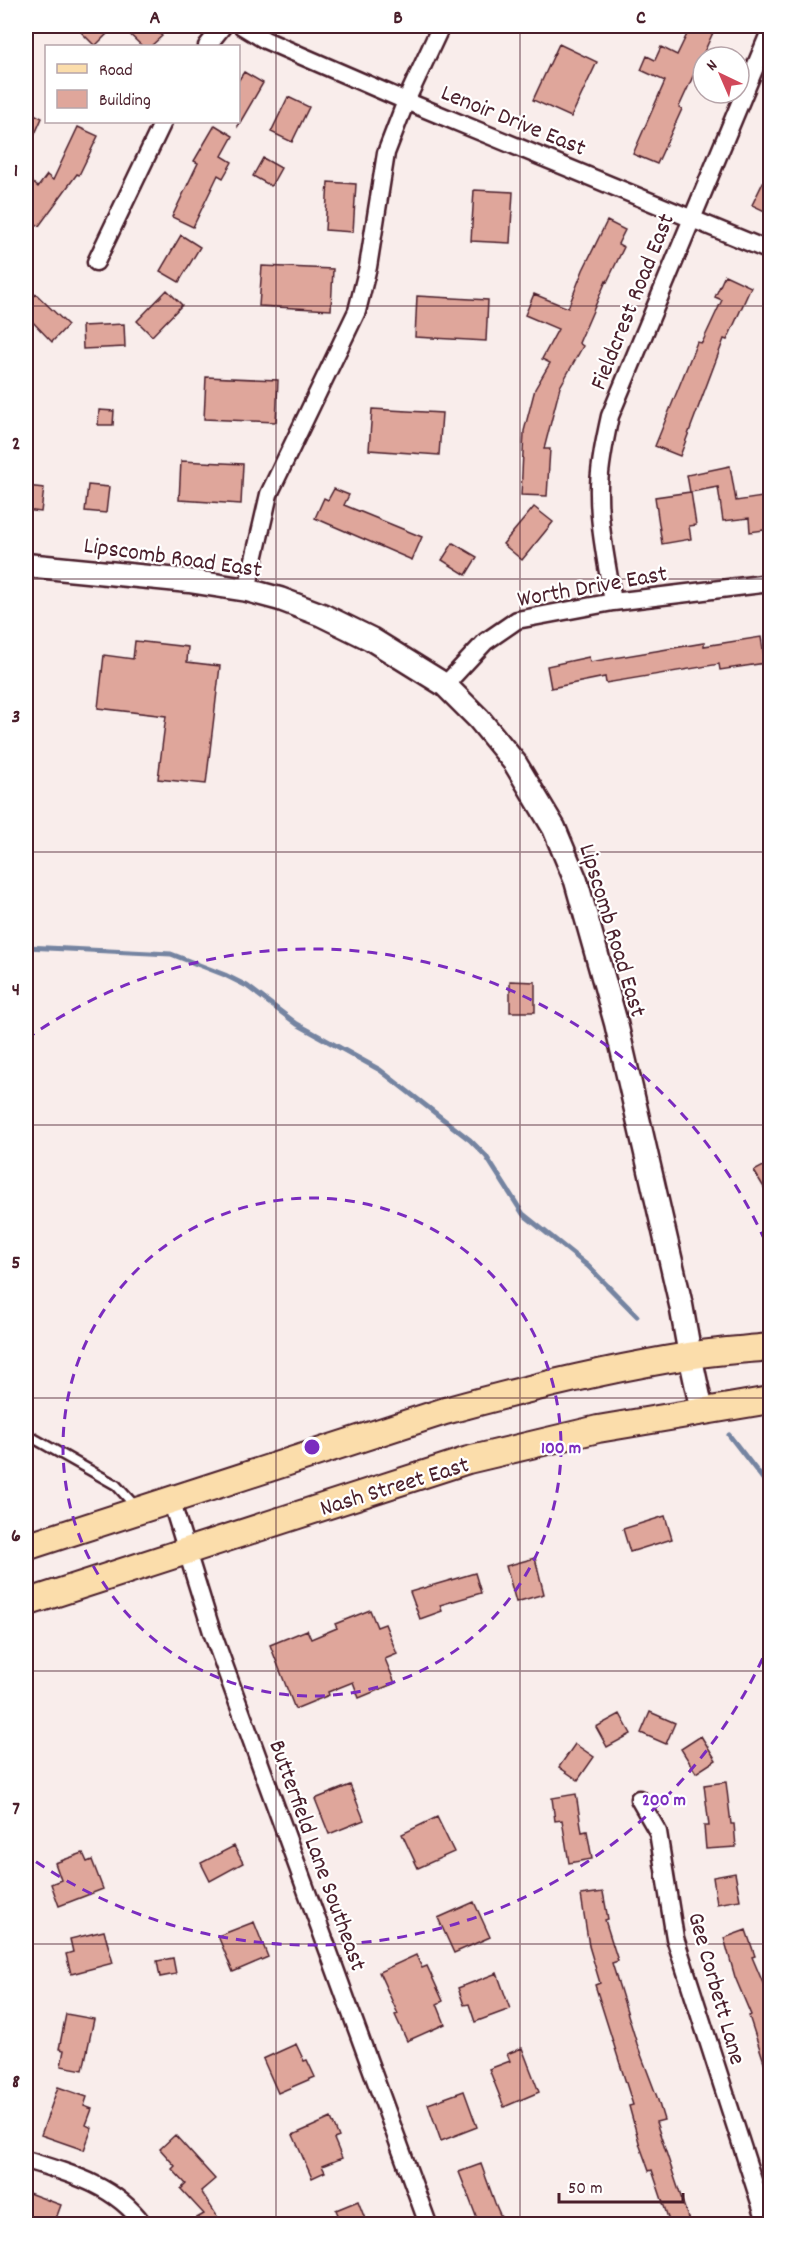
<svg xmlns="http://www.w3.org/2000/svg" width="796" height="2250" font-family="Dekko,sans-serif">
	<rect width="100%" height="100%" fill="#f9edeb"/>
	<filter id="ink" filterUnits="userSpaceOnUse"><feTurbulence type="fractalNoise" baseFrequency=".0167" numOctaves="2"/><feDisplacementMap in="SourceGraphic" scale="12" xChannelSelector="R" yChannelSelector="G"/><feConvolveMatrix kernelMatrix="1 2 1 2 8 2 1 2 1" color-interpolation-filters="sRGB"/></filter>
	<g filter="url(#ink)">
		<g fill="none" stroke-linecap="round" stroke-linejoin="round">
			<path stroke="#7584a1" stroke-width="5" d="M 26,947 L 171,954 L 225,975 L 247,986 L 297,1024 L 380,1070 L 470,1140 L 486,1156 L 523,1214 L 588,1266 L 637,1316
				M 729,1435 L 770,1488"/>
		</g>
		<path fill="#dfa69b" stroke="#4a1f2b" stroke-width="1.5" d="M 75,26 L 115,26 L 95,46 Z
			M 121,26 L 151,26 L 162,36 L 151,46 L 142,46 Z
			M 691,26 L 716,26 L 679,107 L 682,109 L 657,164 L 633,154 L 665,81 L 641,70 L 647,56 L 655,60 L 661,47 L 677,55 Z
			M 559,44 L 597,62 L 571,117 L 533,100 Z
			M 244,72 L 263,83 L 238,126 L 238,81 Z
			M 288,97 L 309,107 L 292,142 L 271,132 Z
			M 26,110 L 42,118 L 26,154 Z
			M 215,125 L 233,136 L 222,156 L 232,162 L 223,178 L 218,175 L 193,227 L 172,217 L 198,163 L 194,161 Z
			M 78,127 L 98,136 L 79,175 L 77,174 L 39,226 L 26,216 L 26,177 L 38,187 L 47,175 L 53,180 Z
			M 263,158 L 281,168 L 271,186 L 253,176 Z
			M 771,166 L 771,214 L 752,205 Z
			M 328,182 L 356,184 L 353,232 L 325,230 Z
			M 474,190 L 513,192 L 510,243 L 471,241 Z
			M 607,221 L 625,230 L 618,244 L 624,247 L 607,282 L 606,281 L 579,343 L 583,346 L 560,387 L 544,449 L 550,449 L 547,496 L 521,495 L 524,431 L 535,389 L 550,363 L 542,359 L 558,329 L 525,315 L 534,294 L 568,308 L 583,270 Z
			M 181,235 L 200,247 L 179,282 L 160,271 Z
			M 262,266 L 333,269 L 331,310 L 259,306 Z
			M 725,275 L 751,287 L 727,340 L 724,339 L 680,456 L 655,446 L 697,342 L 702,343 L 722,300 L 715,297 Z
			M 167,290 L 182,305 L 152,336 L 137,321 Z
			M 36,294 L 68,325 L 52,342 L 26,315 L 26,305 Z
			M 417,296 L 488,300 L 486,341 L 415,337 Z
			M 124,324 L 125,347 L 83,349 L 82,326 Z
			M 206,377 L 278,380 L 276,422 L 204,419 Z
			M 372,409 L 442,413 L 439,455 L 369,450 Z
			M 99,410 L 114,411 L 113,425 L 98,425 Z
			M 181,461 L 243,464 L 241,504 L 179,500 Z
			M 730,466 L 736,501 L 769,496 L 771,529 L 750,532 L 749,518 L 723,521 L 718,487 L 691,492 L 696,525 L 689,526 L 691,539 L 662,544 L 655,497 L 690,492 L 687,475 Z
			M 88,485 L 109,487 L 106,513 L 85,511 Z
			M 26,486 L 44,488 L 41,512 L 26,510 Z
			M 334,489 L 349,495 L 344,505 L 422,537 L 412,560 L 315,518 L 324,498 L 328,500 Z
			M 534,507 L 553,522 L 522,560 L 503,544 Z
			M 453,543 L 477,557 L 466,575 L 442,560 Z
			M 761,637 L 765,663 L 720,670 L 719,664 L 606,683 L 605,677 L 551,688 L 547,666 L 589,657 L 590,662 L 704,643 L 704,646 Z
			M 135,641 L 188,647 L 187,662 L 220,666 L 206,784 L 158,779 L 166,716 L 98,708 L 104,655 L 133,659 Z
			M 510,981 L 535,982 L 535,1012 L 510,1012 Z
			M 771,1162 L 771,1199 L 754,1171 Z
			M 665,1516 L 672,1539 L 630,1552 L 623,1529 Z
			M 535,1558 L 544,1594 L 516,1602 L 506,1566 Z
			M 475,1573 L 481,1593 L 440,1605 L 442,1611 L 420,1619 L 410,1592 Z
			M 370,1610 L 377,1627 L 385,1624 L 397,1654 L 385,1659 L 395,1683 L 359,1698 L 353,1682 L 328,1692 L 329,1695 L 295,1709 L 270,1645 L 307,1630 L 311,1639 L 337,1628 L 335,1624 Z
			M 650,1712 L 675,1723 L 666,1744 L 641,1733 Z
			M 620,1714 L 631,1734 L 607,1747 L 596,1727 Z
			M 701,1736 L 716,1760 L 696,1773 L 681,1749 Z
			M 575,1744 L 594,1757 L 578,1780 L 559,1767 Z
			M 726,1782 L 731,1824 L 734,1824 L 736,1847 L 706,1849 L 704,1826 L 709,1826 L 704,1785 Z
			M 350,1785 L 364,1820 L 329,1834 L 315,1799 Z
			M 576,1794 L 582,1832 L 587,1831 L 592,1859 L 569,1863 L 562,1820 L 555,1821 L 552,1798 Z
			M 437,1817 L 454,1852 L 418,1868 L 402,1834 Z
			M 234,1846 L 243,1863 L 210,1881 L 201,1863 Z
			M 83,1853 L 87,1862 L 92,1860 L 103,1889 L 59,1906 L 51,1884 L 61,1880 L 55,1863 Z
			M 735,1873 L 740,1900 L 717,1904 L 713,1877 Z
			M 603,1892 L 608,1919 L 605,1920 L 618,1961 L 612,1963 L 637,2044 L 657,2097 L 664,2120 L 656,2122 L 690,2224 L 670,2224 L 652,2170 L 649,2171 L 640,2146 L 629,2106 L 633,2105 L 595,1985 L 600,1983 L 589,1946 L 581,1895 Z
			M 474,1902 L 490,1937 L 454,1953 L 438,1918 Z
			M 254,1922 L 268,1957 L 233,1972 L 218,1936 Z
			M 746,1930 L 755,1956 L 752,1957 L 771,2002 L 771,2074 L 768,2074 L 749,2016 L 751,2015 L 735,1977 L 724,1938 Z
			M 104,1931 L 113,1963 L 71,1974 L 66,1954 L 73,1952 L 70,1939 Z
			M 416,1955 L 422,1968 L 427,1966 L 443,2001 L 437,2004 L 445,2024 L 407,2041 L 395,2015 L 398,2014 L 379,1972 Z
			M 173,1958 L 176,1974 L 160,1977 L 157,1961 Z
			M 497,1973 L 510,2009 L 475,2022 L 469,2004 L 464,2005 L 458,1988 Z
			M 66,2014 L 94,2019 L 83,2070 L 61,2066 L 64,2050 L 59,2049 Z
			M 296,2044 L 304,2061 L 307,2060 L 315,2077 L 278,2093 L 263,2059 Z
			M 522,2048 L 539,2092 L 504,2107 L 489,2069 L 510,2061 L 507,2054 Z
			M 58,2087 L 87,2097 L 84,2106 L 92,2109 L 86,2125 L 92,2128 L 84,2150 L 41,2135 Z
			M 464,2091 L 477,2127 L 441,2141 L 428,2104 Z
			M 331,2118 L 339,2137 L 334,2139 L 342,2158 L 322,2166 L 325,2172 L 312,2178 L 293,2135 Z
			M 175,2135 L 215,2179 L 201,2191 L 222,2224 L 186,2224 L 204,2214 L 181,2189 L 186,2184 L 172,2169 L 175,2166 L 160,2149 Z
			M 481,2164 L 495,2203 L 504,2224 L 479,2224 L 468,2195 L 459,2172 Z
			M 26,2192 L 61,2205 L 54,2224 L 26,2224 Z
			M 358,2201 L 367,2224 L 342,2224 L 336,2210 Z"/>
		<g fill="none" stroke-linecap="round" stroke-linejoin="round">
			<defs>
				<path id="lane" d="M 26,1434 L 116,1485 L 137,1508"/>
				<path id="street" d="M 242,26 L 265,40 L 406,101 L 770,251
					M 207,46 L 223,26
					M 96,262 L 163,122
					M 247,590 L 269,494 L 357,311 L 368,267 L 386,153 L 406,101 L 441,26
					M 613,602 C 607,564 598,524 599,486 C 600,462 605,439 610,416 L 770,31
					M 445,685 L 485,642 L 517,620 L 613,602 L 770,583
					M 171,1500 L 212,1632 L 428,2224
					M 639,1799 L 658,1832 L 675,1938 L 767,2224
					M 26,2160 C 69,2173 115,2185 143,2224"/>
				<path id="secondary" d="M 26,565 L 189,581 L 247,590 L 280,599 L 322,615 L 371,639 L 445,685 L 479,719 L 515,763 L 554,828 L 576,881 L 616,1023 L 681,1305 L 690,1355 L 702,1411"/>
				<path id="primary" d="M 26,1547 L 445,1411 C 525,1389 606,1369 688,1356 C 715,1351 743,1350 770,1347
					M 26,1603 L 468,1460 L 598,1429 L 770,1400"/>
			</defs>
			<use href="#lane" stroke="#4a1f2b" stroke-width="13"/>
			<use href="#street" stroke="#4a1f2b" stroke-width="21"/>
			<use href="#secondary" stroke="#4a1f2b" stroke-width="27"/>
			<use href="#primary" stroke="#4a1f2b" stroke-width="30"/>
			<use href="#lane" stroke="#fff" stroke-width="8"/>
			<use href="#street" stroke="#fff" stroke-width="16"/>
			<use href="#secondary" stroke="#fff" stroke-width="22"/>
			<use href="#primary" stroke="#fbddab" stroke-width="26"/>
		</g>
	</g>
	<path fill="none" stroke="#4a1f2b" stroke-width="1.5" stroke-opacity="0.55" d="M 276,26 L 276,2224M 520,26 L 520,2224M 26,306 L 770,306M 26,579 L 770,579M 26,852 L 770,852M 26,1125 L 770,1125M 26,1398 L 770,1398M 26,1671 L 770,1671M 26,1944 L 770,1944"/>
	<g fill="none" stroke="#7b2cbf" stroke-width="3" stroke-dasharray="10 8">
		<circle cx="312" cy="1447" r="249"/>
		<path d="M770 1642A498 498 0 0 1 26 1855M26 1039A498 498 0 0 1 770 1252"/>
	</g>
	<g text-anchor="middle" stroke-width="4.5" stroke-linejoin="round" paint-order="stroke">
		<g font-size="24" fill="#4a1f2b" stroke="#fff">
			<text transform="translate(514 119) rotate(22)" y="8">Lenoir Drive East</text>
			<text transform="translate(631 301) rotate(-68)" y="8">Fieldcrest Road East</text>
			<text transform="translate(173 556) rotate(8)" y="8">Lipscomb Road East</text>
			<text transform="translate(592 585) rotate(-10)" y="8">Worth Drive East</text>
			<text transform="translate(614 930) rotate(73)" y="8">Lipscomb Road East</text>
			<text transform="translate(394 1485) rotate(-17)" y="8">Nash Street East</text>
			<text transform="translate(319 1855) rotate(70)" y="8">Butterfield Lane Southeast</text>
			<text transform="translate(718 1988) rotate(74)" y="8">Gee Corbett Lane</text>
		</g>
	</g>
	<circle cx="312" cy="1447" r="9" fill="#7b2cbf" stroke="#fff" stroke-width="3"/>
	<g font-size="18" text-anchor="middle" font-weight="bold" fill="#7b2cbf" stroke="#fff" stroke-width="4.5" stroke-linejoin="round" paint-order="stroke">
		<text x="561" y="1453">100 m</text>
		<text x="664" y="1805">200 m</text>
	</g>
	<rect width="796" height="2250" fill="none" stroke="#fff" stroke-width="66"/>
	<rect x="45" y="45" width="195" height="78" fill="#ffffff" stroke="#b7a5aa" stroke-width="1.5"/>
	<rect x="57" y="64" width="30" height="9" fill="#fbddab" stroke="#b7a5aa" stroke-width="1.5"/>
	<text x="99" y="75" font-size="18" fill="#4a1f2b">Road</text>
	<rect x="57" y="90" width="30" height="18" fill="#dfa69b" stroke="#b7a5aa" stroke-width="1.5"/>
	<text x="99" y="105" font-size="18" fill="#4a1f2b">Building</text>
	<g transform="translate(721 75) rotate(316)"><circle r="28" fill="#ffffff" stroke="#b7a5aa" stroke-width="1.5"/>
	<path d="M0-4.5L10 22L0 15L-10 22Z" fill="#d1495b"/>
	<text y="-9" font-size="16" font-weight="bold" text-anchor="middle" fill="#4a1f2b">N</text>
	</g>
	<path d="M559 2193v9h124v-9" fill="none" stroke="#4a1f2b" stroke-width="3"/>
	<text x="568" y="2193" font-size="18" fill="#4a1f2b" stroke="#ffffff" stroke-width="4.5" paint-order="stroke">50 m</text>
	<rect x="33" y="33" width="730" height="2184" fill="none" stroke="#4a1f2b" stroke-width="2"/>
	<g font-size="20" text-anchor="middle" font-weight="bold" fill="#4a1f2b">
		<text x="155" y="23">A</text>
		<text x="398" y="23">B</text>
		<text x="641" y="23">C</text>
		<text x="16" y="176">1</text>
		<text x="16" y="449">2</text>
		<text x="16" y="722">3</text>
		<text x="16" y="995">4</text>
		<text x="16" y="1268">5</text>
		<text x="16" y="1541">6</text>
		<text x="16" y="1814">7</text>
		<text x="16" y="2087">8</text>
	</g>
</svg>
